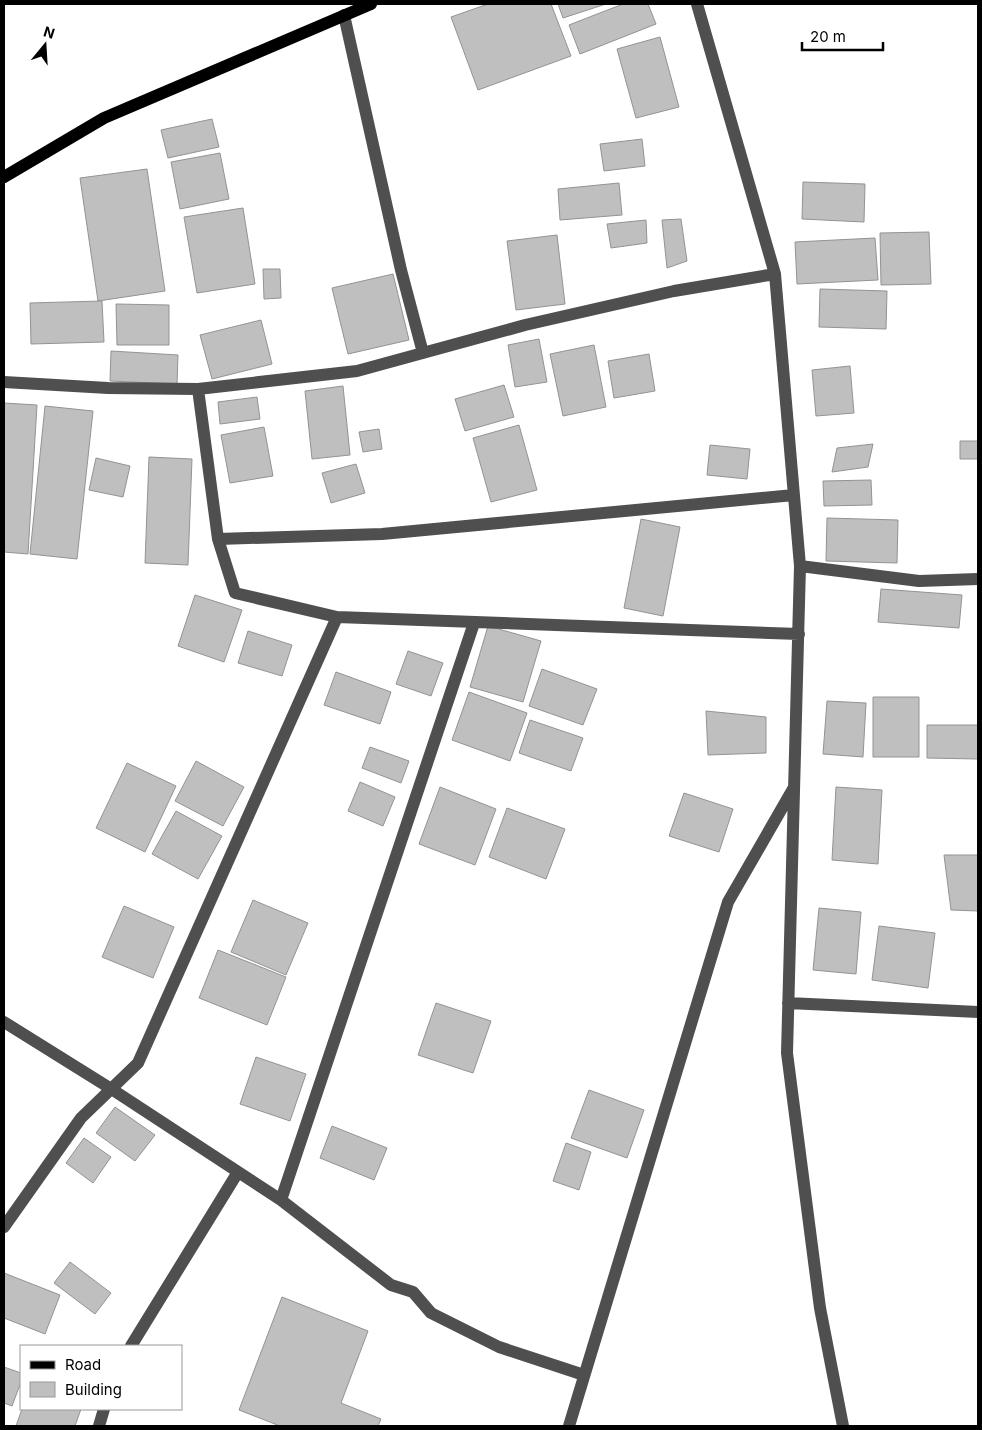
<svg xmlns="http://www.w3.org/2000/svg" width="982" height="1430" font-family="Inter,sans-serif">
	<rect width="100%" height="100%" fill="#fff"/>
	<path fill="#bfbfbf" stroke="#939393" d="M 488,4 L 551,4 L 571,56 L 478,90 L 451,17 Z
		M 558,4 L 606,4 L 563,18 Z
		M 623,4 L 648,4 L 656,24 L 580,54 L 569,25 Z
		M 660,37 L 679,107 L 636,118 L 617,49 Z
		M 212,119 L 219,147 L 168,158 L 161,130 Z
		M 642,139 L 645,166 L 604,171 L 600,144 Z
		M 220,153 L 229,199 L 180,209 L 171,162 Z
		M 147,169 L 165,291 L 98,301 L 80,178 Z
		M 803,182 L 865,184 L 864,222 L 802,219 Z
		M 619,183 L 622,215 L 560,220 L 558,189 Z
		M 243,208 L 255,284 L 197,293 L 184,217 Z
		M 681,219 L 687,261 L 667,268 L 662,220 Z
		M 646,220 L 647,243 L 611,248 L 607,224 Z
		M 929,232 L 931,284 L 881,285 L 880,233 Z
		M 557,235 L 565,304 L 516,310 L 507,241 Z
		M 875,238 L 878,280 L 797,284 L 795,242 Z
		M 263,269 L 280,269 L 281,298 L 264,299 Z
		M 393,274 L 409,340 L 348,354 L 332,288 Z
		M 820,289 L 887,291 L 886,329 L 819,327 Z
		M 102,301 L 104,342 L 31,344 L 30,303 Z
		M 116,304 L 169,305 L 169,345 L 117,345 Z
		M 261,320 L 272,364 L 212,379 L 200,335 Z
		M 539,339 L 547,382 L 515,387 L 508,345 Z
		M 594,345 L 606,407 L 563,416 L 550,354 Z
		M 111,351 L 178,355 L 177,384 L 110,381 Z
		M 649,354 L 655,391 L 614,398 L 608,361 Z
		M 850,366 L 854,413 L 816,416 L 812,370 Z
		M 504,385 L 514,417 L 465,431 L 455,399 Z
		M 343,386 L 350,455 L 312,459 L 305,391 Z
		M 257,397 L 260,419 L 220,424 L 218,402 Z
		M 4,403 L 37,405 L 28,554 L 4,552 Z
		M 45,406 L 93,411 L 77,559 L 30,554 Z
		M 519,425 L 537,490 L 491,502 L 473,438 Z
		M 264,427 L 273,476 L 230,483 L 221,435 Z
		M 379,429 L 382,449 L 363,452 L 359,432 Z
		M 960,441 L 978,441 L 978,459 L 960,459 Z
		M 873,444 L 868,467 L 832,472 L 837,448 Z
		M 710,445 L 750,449 L 747,479 L 707,475 Z
		M 149,457 L 192,459 L 188,565 L 145,563 Z
		M 96,458 L 130,466 L 123,497 L 89,490 Z
		M 356,464 L 365,493 L 331,503 L 322,473 Z
		M 871,480 L 872,505 L 824,506 L 823,481 Z
		M 827,518 L 898,520 L 897,563 L 826,561 Z
		M 641,519 L 680,527 L 663,616 L 624,608 Z
		M 881,589 L 962,595 L 959,628 L 878,622 Z
		M 195,595 L 242,610 L 224,662 L 178,646 Z
		M 488,626 L 541,641 L 523,702 L 470,687 Z
		M 248,631 L 292,645 L 282,676 L 238,663 Z
		M 408,651 L 443,663 L 431,696 L 396,684 Z
		M 542,669 L 597,689 L 583,725 L 529,706 Z
		M 336,672 L 391,692 L 380,724 L 324,705 Z
		M 469,692 L 527,713 L 510,761 L 452,740 Z
		M 873,697 L 919,697 L 919,757 L 873,757 Z
		M 827,701 L 866,703 L 863,757 L 823,754 Z
		M 706,711 L 766,717 L 766,753 L 708,755 Z
		M 530,720 L 583,738 L 571,771 L 519,753 Z
		M 927,725 L 978,725 L 978,759 L 927,758 Z
		M 370,747 L 409,761 L 401,783 L 362,768 Z
		M 196,761 L 244,787 L 223,826 L 175,801 Z
		M 127,763 L 176,786 L 145,852 L 96,828 Z
		M 360,782 L 395,797 L 383,826 L 348,811 Z
		M 440,787 L 496,809 L 475,865 L 419,844 Z
		M 836,787 L 882,790 L 878,864 L 832,860 Z
		M 684,793 L 733,809 L 719,852 L 669,836 Z
		M 507,808 L 565,829 L 546,879 L 489,857 Z
		M 176,811 L 222,836 L 198,879 L 152,854 Z
		M 944,855 L 978,855 L 978,911 L 951,910 Z
		M 253,900 L 308,923 L 286,975 L 231,952 Z
		M 124,906 L 174,927 L 153,978 L 102,957 Z
		M 819,908 L 861,912 L 856,974 L 813,970 Z
		M 879,926 L 935,933 L 928,988 L 872,980 Z
		M 218,950 L 286,977 L 267,1025 L 199,998 Z
		M 436,1003 L 491,1021 L 473,1073 L 418,1055 Z
		M 256,1057 L 306,1074 L 290,1121 L 240,1104 Z
		M 589,1090 L 644,1110 L 627,1158 L 571,1138 Z
		M 115,1107 L 155,1135 L 135,1161 L 96,1133 Z
		M 332,1126 L 387,1148 L 374,1180 L 320,1158 Z
		M 84,1138 L 111,1157 L 93,1183 L 66,1163 Z
		M 566,1143 L 591,1152 L 579,1190 L 553,1181 Z
		M 70,1262 L 111,1293 L 95,1314 L 54,1283 Z
		M 4,1273 L 60,1295 L 45,1334 L 4,1318 Z
		M 282,1297 L 368,1331 L 341,1403 L 381,1419 L 378,1426 L 280,1426 L 239,1410 Z
		M 4,1367 L 21,1373 L 21,1382 L 12,1406 L 4,1403 Z
		M 22,1409 L 81,1409 L 75,1426 L 16,1426 Z"/>
	<g fill="none" stroke-linecap="round" stroke-linejoin="round">
		<path stroke="#4f4f4f" stroke-width="12" d="M 697,4 L 775,274 L 800,566 L 787,1053 L 820,1308 L 843,1426
			M 344,15 L 401,270 L 423,353
			M 4,382 L 108,388 L 198,389 L 357,371 L 525,325 L 674,291 L 775,274
			M 198,389 L 218,539 L 235,593 L 337,617 L 799,634
			M 218,539 L 382,534 L 794,495
			M 800,566 L 919,581 L 978,579
			M 788,1003 L 978,1012
			M 4,1022 L 113,1090 L 281,1200 L 391,1285 L 413,1292 L 431,1313 L 499,1347 L 584,1375
			M 281,1200 L 474,623
			M 4,1227 L 81,1118 L 138,1063 L 337,617
			M 131,1346 L 238,1172
			M 99,1426 L 104,1409
			M 569,1426 L 728,902 L 793,789"/>
		<path stroke="#000" stroke-width="12" d="M 4,177 L 104,118 L 371,4"/>
	</g>
	<rect width="982" height="1430" fill="none" stroke="#000000" stroke-width="10"/>
	<rect x="20" y="1345" width="162" height="65" fill="#ffffff" stroke="#999999"/>
	<rect x="30" y="1361" width="25" height="8" fill="#000000" stroke="#999999"/>
	<text x="65" y="1370" font-size="15" fill="#000000">Road</text>
	<rect x="30" y="1382" width="25" height="15" fill="#bfbfbf" stroke="#999999"/>
	<text x="65" y="1395" font-size="15" fill="#000000">Building</text>
	<g transform="translate(45 45) rotate(18)" stroke="#ffffff" stroke-width="4" paint-order="stroke">
	<path d="M0-4L9 19L0 12L-9 19Z" fill="#000000"/>
	<text y="-8" font-size="14" font-weight="bold" text-anchor="middle" fill="#000000">N</text>
	</g>
	<path d="M802 42v8h81v-8" fill="none" stroke="#000000" stroke-width="2.5"/>
	<text x="810" y="42" font-size="15" fill="#000000" stroke="#ffffff" stroke-width="4" paint-order="stroke">20 m</text>
</svg>
